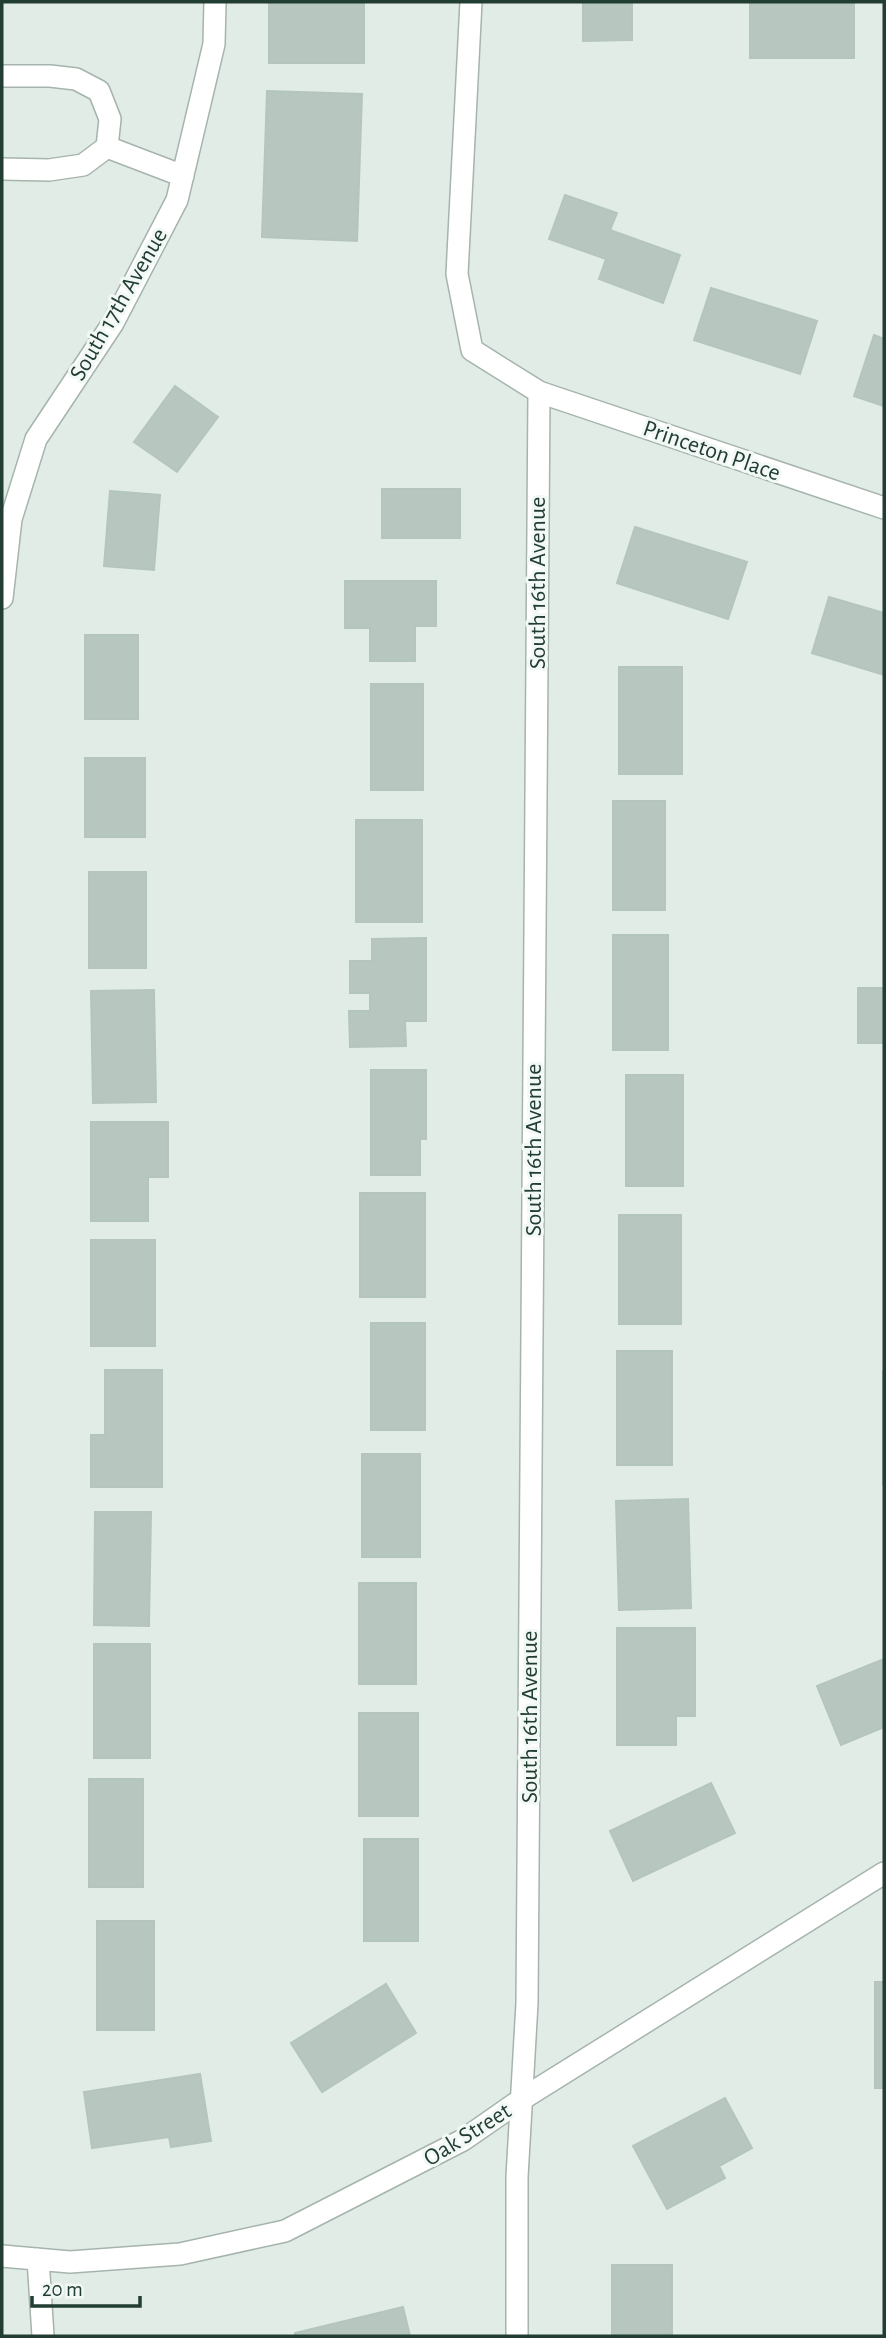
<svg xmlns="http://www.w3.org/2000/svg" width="886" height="2338" font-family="'Alegreya Sans',sans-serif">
	<rect width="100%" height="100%" fill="#e2ece6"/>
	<path fill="#b7c7bf" stroke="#b4c6bc" stroke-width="2" d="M 269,2 L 364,2 L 364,63 L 269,63 Z
		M 583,2 L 632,2 L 632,40 L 583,41 Z
		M 750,2 L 854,2 L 854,58 L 750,58 Z
		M 267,91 L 362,94 L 357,241 L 262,237 Z
		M 565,195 L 617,213 L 610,230 L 680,255 L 663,303 L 599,279 L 606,259 L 549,239 Z
		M 711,288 L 817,321 L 800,374 L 694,340 Z
		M 874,335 L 884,339 L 884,406 L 854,396 Z
		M 175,386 L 218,417 L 177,472 L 134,442 Z
		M 382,489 L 460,489 L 460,538 L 382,538 Z
		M 110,491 L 160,495 L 154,570 L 104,566 Z
		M 635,527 L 747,562 L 728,619 L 617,583 Z
		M 345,581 L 436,581 L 436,626 L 415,626 L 415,661 L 370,661 L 370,628 L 345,628 Z
		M 829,597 L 884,613 L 884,675 L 812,653 Z
		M 85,635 L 138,635 L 138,719 L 85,719 Z
		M 619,667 L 682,667 L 682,774 L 619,774 Z
		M 371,684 L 423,684 L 423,790 L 371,790 Z
		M 85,758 L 145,758 L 145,837 L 85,837 Z
		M 613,801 L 665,801 L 665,910 L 613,910 Z
		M 356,820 L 422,820 L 422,922 L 356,922 Z
		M 89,872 L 146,872 L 146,968 L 89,968 Z
		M 613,935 L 668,935 L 668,1050 L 613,1050 Z
		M 426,938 L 426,1021 L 405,1021 L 406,1046 L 350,1047 L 349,1011 L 370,1011 L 370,993 L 350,993 L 350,961 L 372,961 L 372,939 Z
		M 858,988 L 884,988 L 884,1043 L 858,1043 Z
		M 154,990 L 156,1102 L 93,1103 L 91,991 Z
		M 371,1070 L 426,1070 L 426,1139 L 420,1139 L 420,1175 L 371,1175 Z
		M 626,1075 L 683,1075 L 683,1186 L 626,1186 Z
		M 91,1122 L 168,1122 L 168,1177 L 148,1177 L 148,1221 L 91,1221 Z
		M 360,1193 L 425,1193 L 425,1297 L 360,1297 Z
		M 619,1215 L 681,1215 L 681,1324 L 619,1324 Z
		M 91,1240 L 155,1240 L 155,1346 L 91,1346 Z
		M 371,1323 L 425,1323 L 425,1430 L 371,1430 Z
		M 617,1351 L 672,1351 L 672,1465 L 617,1465 Z
		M 105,1370 L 162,1370 L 162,1487 L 91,1487 L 91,1435 L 105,1435 Z
		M 883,1371 L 884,1371 L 884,1485 L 883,1485 Z
		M 362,1454 L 420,1454 L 420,1557 L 362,1557 Z
		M 688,1499 L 691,1608 L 619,1610 L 616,1501 Z
		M 95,1512 L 151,1512 L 149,1626 L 94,1625 Z
		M 359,1583 L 416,1583 L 416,1684 L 359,1684 Z
		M 617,1628 L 695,1628 L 695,1716 L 676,1716 L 676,1745 L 617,1745 Z
		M 94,1644 L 150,1644 L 150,1758 L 94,1758 Z
		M 884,1659 L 884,1727 L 841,1745 L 817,1686 Z
		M 359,1713 L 418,1713 L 418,1816 L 359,1816 Z
		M 89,1779 L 143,1779 L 143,1887 L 89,1887 Z
		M 711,1783 L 735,1833 L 633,1881 L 610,1831 Z
		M 364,1839 L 418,1839 L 418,1941 L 364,1941 Z
		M 97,1921 L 154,1921 L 154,2030 L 97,2030 Z
		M 875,1982 L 884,1982 L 884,2088 L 875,2088 Z
		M 386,1984 L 416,2033 L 322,2092 L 291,2043 Z
		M 200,2074 L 211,2141 L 171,2147 L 169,2137 L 92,2148 L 84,2092 Z
		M 725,2098 L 752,2148 L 719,2166 L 725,2178 L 667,2209 L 633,2146 Z
		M 612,2265 L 672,2265 L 672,2334 L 612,2334 Z
		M 403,2307 L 410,2336 L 295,2336 L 295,2333 Z"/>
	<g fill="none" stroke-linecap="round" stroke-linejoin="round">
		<defs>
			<path id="minor" d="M 471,2 L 457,274 L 472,350 L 539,392 L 884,508
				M 2,76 L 50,76 L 76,79 L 99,91 L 110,119 L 107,147 L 83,165 L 49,170 L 2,169
				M 107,147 L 183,176
				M 2,598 L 11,519 L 36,439 L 113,323 L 177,200 L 214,44 L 215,2
				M 2,2256 L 70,2262 L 180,2254 L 285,2231 L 463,2140 L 522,2099 L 884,1873
				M 38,2259 L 43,2336
				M 517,2336 L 517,2177 L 527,2003 L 539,392"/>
		</defs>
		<use href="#minor" stroke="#a5b4ac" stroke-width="24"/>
		<use href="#minor" stroke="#fff" stroke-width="21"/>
	</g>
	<g text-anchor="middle" stroke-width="6" stroke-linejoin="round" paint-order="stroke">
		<g font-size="24" fill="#223d32" stroke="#f2f8f5">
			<text transform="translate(118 304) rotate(-60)" y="8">South 17th Avenue</text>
			<text transform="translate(712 450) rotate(19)" y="8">Princeton Place</text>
			<text transform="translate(537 583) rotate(-90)" y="8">South 16th Avenue</text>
			<text transform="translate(533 1150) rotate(-90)" y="8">South 16th Avenue</text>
			<text transform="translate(529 1717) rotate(-90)" y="8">South 16th Avenue</text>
			<text transform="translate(467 2134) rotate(-32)" y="8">Oak Street</text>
		</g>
	</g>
	<rect width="886" height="2338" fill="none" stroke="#223d32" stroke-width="7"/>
	<path d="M32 2296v10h108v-10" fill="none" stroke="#223d32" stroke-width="3.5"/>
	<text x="42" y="2296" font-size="21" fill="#223d32" stroke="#f2f8f5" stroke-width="5" paint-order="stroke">20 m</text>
</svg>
